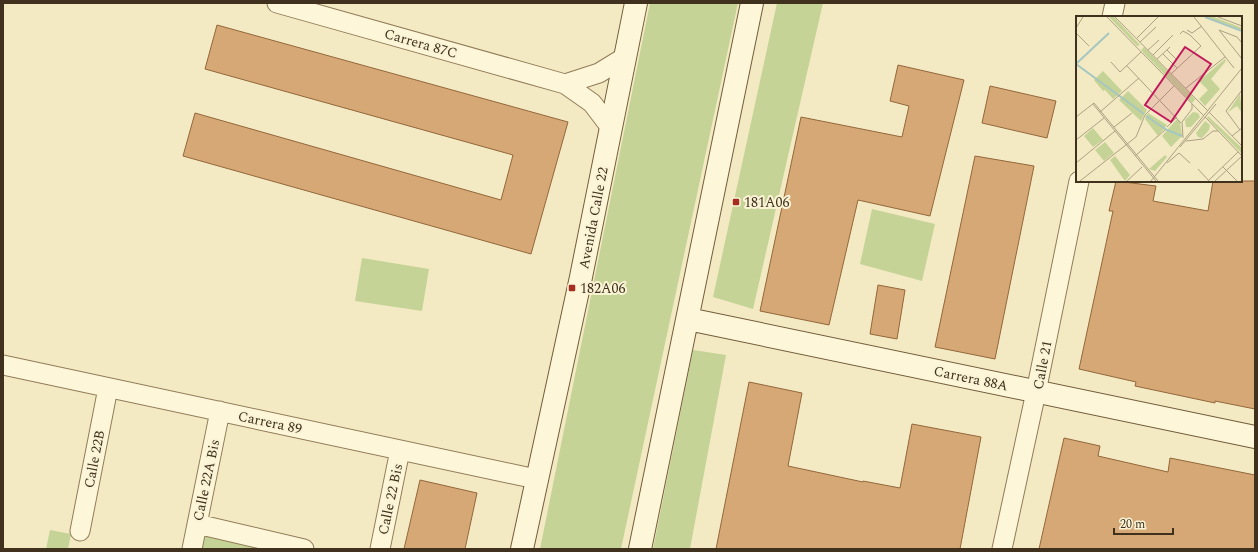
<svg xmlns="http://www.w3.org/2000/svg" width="1258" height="552" font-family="Spectral,serif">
	<rect width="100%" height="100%" fill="#f3eac4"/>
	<path fill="#c6d396" d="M 650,3 L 738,3 L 621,549 L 540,549 Z
		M 777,3 L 823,3 L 753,309 L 713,297 Z
		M 872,209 L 935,224 L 922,281 L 860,264 Z
		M 362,258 L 429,269 L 422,311 L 355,301 Z
		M 693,350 L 726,355 L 690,549 L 653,549 Z
		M 200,527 L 270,549 L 196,549 Z
		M 50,530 L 71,534 L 68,549 L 46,549 Z"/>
	<path fill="#d6a876" stroke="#93673a" d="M 217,25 L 568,122 L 531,254 L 183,156 L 195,113 L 501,200 L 513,155 L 205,69 Z
		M 898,65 L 964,80 L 930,216 L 858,200 L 829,325 L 760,311 L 801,117 L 902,137 L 909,106 L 890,101 Z
		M 990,86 L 1056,101 L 1047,138 L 982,123 Z
		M 975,156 L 1034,166 L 995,359 L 935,347 Z
		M 1116,181 L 1156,186 L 1153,201 L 1208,211 L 1213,181 L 1255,181 L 1255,409 L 1215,401 L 1215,403 L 1135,386 L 1136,382 L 1079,369 L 1113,211 L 1109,211 Z
		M 878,285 L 905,290 L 897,339 L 870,334 Z
		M 749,382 L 802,393 L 788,466 L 863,482 L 863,481 L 900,488 L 912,424 L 981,437 L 960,549 L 716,549 Z
		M 1064,438 L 1100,446 L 1098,456 L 1168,472 L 1170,458 L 1255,475 L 1255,549 L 1039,549 Z
		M 420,480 L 477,493 L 465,549 L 404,549 Z"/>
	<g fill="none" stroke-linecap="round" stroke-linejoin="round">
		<defs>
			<path id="street" d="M 277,3 L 565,84 L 592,103 L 611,128
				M 1112,17 L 1115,3
				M 565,84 L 599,73 L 625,57
				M 3,365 L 536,479
				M 197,524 L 304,549
				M 80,531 L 108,388
				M 192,549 L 220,411
				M 380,549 L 400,450
				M 1002,549 L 1036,392 L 1079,181"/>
			<path id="secondary" d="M 688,319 L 1255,437
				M 522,549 L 581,277 L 636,3
				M 640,549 L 752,3"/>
		</defs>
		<use href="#street" stroke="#917c58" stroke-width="21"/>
		<use href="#secondary" stroke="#735d3b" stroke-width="24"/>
		<use href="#street" stroke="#fdf6d9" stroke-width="19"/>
		<use href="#secondary" stroke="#fdf6d9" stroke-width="22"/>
	</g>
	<g fill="#a72d20" stroke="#faf3d5" stroke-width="1.5">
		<rect x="732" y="198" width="8" height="8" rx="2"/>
		<rect x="568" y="284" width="8" height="8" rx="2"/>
	</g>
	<g text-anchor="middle" stroke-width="4" stroke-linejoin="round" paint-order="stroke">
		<g font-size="14" fill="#3f311d" stroke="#faf3d5">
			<text transform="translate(421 43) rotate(16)" y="5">Carrera 87C</text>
			<text transform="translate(593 218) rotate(-79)" y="5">Avenida Calle 22</text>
			<text transform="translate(1042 365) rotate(-79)" y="5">Calle 21</text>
			<text transform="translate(971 378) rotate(12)" y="5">Carrera 88A</text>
			<text transform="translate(270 422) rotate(12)" y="5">Carrera 89</text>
			<text transform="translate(94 459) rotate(-79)" y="5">Calle 22B</text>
			<text transform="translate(206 480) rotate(-78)" y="5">Calle 22A Bis</text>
			<text transform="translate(390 499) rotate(-78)" y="5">Calle 22 Bis</text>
		</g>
		<g font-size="14" fill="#3f311d" stroke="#faf3d5" text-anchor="start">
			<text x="744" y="207">181A06</text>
			<text x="580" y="293">182A06</text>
		</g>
	</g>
	<g transform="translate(1076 16)">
		<rect width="166" height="166" fill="#f3eac4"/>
		<path d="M 33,1 L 38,1 L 64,29 L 61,30 ZM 131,1 L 138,1 L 166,12 L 166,14 ZM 68,31 L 119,83 L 118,85 L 116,87 L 65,34 ZM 149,43 L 150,45 L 135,63 L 144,73 L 129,90 L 123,83 L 132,74 L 123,65 ZM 27,55 L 46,75 L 37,83 L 29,74 L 27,75 L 18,64 ZM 52,75 L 71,94 L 65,105 L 43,84 ZM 164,78 L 166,97 L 161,90 L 152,96 ZM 117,96 L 122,97 L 124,101 L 115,111 L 110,111 L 109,104 ZM 72,97 L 91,109 L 82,120 L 69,103 ZM 132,100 L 166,132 L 166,138 L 131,102 ZM 101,103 L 104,106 L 106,120 L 95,131 L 86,120 ZM 129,105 L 134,109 L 133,114 L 126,122 L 122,121 L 120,117 ZM 17,112 L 27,124 L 17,131 L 8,120 ZM 29,126 L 38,137 L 28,145 L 19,134 ZM 89,139 L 91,141 L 79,155 L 73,153 ZM 39,140 L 54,159 L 49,165 L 34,144 Z" fill="#c6d396"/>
		<path fill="none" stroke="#a6c6c0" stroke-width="2" d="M 129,1 L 166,15M 1,47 L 33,17M 0,48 L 68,98M 70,100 L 91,114 L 106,120"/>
		<path fill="none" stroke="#aba081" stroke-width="1" d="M 31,1 L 128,100M 39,1 L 132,95M 118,1 L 158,52M 142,1 L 166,10M 0,12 L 7,1M 111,14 L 116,17 L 126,10M 143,14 L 166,43M 143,14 L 161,21 L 166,27M 0,17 L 13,30M 61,22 L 82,1M 64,26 L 80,11M 72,34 L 83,24M 91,34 L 101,44M 87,38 L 101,52M 77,39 L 97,19M 81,43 L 94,31M 35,46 L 44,56 L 65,36M 51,50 L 105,107M 95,58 L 125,30 L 114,19 L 107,15 L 104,18M 110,72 L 149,41M 17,88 L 80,165M 24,96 L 63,62M 133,96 L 166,130M 0,101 L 18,87 L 82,165M 129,101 L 166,140M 38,111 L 56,97M 91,111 L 101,101M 164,114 L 150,95 L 166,74M 156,120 L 166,112M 107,122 L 106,106 L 116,93 L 116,88M 0,124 L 28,102M 110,125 L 127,123 L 137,115 L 142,115M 104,131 L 140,88M 59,140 L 89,114M 0,147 L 39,115M 91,147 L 103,137 L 114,147M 147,151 L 161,165M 122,153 L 133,165M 4,165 L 60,121 L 69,99 L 98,70M 51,165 L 66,151M 75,165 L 166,52M 132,165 L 162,136M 139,165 L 166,140"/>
		<path fill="#c2185b" fill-opacity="0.15" stroke="#c2185b" stroke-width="2" d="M 109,31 L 135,48 L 95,106 L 69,89 Z"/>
		<rect width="166" height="166" fill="none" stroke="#3f311d" stroke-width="2"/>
	</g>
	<rect width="1258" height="552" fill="none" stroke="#3f311d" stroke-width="8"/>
	<path d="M1114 528v6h59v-6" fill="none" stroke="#3f311d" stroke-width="2"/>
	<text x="1120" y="528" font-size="12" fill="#3f311d" stroke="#faf3d5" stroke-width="3" paint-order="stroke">20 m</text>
</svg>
